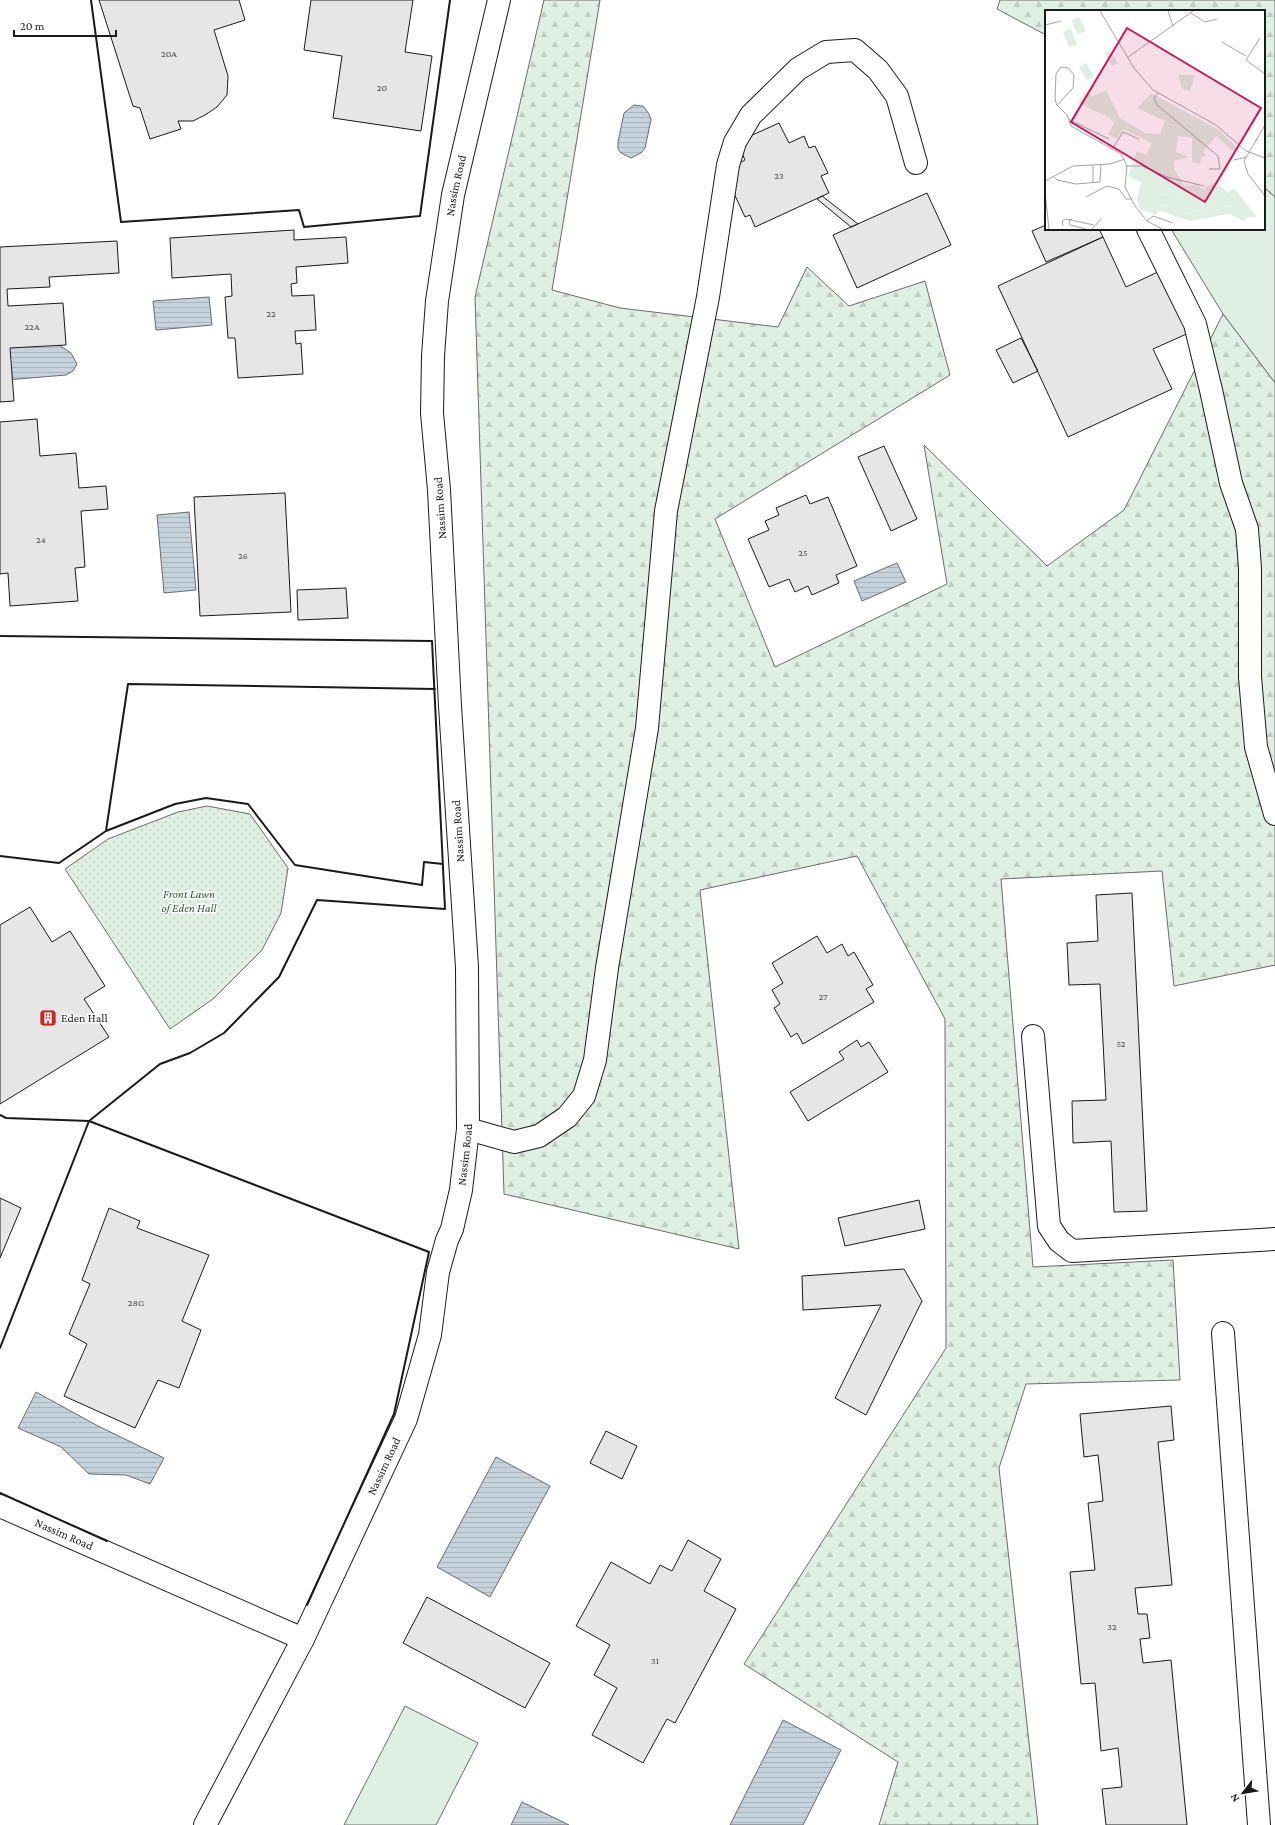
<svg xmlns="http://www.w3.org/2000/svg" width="1275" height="1825" font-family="'Crimson Pro',serif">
	<defs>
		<pattern id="forest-firs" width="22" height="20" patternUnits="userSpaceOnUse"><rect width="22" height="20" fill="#e0efe3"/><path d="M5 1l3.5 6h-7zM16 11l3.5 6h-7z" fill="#c0ccc2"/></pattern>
		<pattern id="park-dots" width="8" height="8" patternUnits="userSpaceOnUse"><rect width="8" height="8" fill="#e0efe3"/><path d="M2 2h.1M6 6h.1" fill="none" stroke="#c0ccc2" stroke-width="1.8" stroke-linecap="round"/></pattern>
		<pattern id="water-rules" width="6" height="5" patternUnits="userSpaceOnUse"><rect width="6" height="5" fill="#c6d2dc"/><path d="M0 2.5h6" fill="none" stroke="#aab4bc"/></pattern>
	</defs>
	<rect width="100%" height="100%" fill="#fff"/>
	<path fill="#e0efe3" stroke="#6a6a6a" d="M 1264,187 L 1275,197 L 1275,383 L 1223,314 L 1171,229 L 1264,229 Z
		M 405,1706 L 478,1743 L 436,1825 L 344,1825 Z"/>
	<path fill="url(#forest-firs)" stroke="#6a6a6a" d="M 544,0 L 600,0 L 552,290 L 620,308 L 778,327 L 807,267 L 849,306 L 925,281 L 950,375 L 715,519 L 775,667 L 947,584 L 924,445 L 1047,566 L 1124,510 L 1223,314 L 1275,383 L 1275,965 L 1174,986 L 1162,871 L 1001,879 L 1033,1267 L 1173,1260 L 1180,1380 L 1026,1384 L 999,1468 L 1038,1825 L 879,1825 L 898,1762 L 744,1664 L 946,1348 L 945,1019 L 857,856 L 700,890 L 739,1249 L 504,1194 L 475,297 Z
		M 1000,0 L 1275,0 L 1275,197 L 1264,187 L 1264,11 L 1046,11 L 1046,35 L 997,9 Z"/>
	<path fill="url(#park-dots)" stroke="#6a6a6a" d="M 207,806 L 250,814 L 288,868 L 281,913 L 262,950 L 213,999 L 170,1029 L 65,869 L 108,839 L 178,812 Z"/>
	<path fill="url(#water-rules)" stroke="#6a6a6a" d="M 634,105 L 643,106 L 649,114 L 651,120 L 645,148 L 641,153 L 631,158 L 621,153 L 618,149 L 618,142 L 624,113 Z
		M 209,297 L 212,325 L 156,330 L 153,301 Z
		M 56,343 L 71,353 L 77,364 L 73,371 L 66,375 L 6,380 L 3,345 Z
		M 189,512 L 196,590 L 164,593 L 157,515 Z
		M 897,563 L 906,582 L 862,601 L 854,581 Z
		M 36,1392 L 98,1426 L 164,1458 L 150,1484 L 126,1475 L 89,1474 L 61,1447 L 18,1428 Z
		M 496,1457 L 550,1486 L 490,1597 L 437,1567 Z
		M 783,1720 L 841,1750 L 803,1825 L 730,1825 Z
		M 522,1802 L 569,1825 L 511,1825 Z"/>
	<path fill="#e6e6e6" stroke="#1a1a1a" d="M 99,0 L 239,0 L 245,20 L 214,30 L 228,76 L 227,95 L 217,107 L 205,115 L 193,121 L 178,121 L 181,129 L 150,139 L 140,108 L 133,106 Z
		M 311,0 L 413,0 L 405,52 L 432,56 L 421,131 L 333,118 L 342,56 L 304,50 Z
		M 779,123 L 789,143 L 804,136 L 809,148 L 815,146 L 828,173 L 821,176 L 829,193 L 755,227 L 750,215 L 745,217 L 730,185 L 737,183 L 730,168 L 745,160 L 737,142 Z
		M 927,193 L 951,245 L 857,288 L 833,235 Z
		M 822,196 L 858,224 L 851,227 L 817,199 Z
		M 1046,225 L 1046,229 L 1099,229 L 1103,237 L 1046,262 L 1032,231 Z
		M 294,230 L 294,240 L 346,237 L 348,263 L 296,267 L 297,283 L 291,284 L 292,296 L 314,295 L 316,330 L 295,331 L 296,344 L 301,343 L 303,374 L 238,378 L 235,338 L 228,338 L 225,297 L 232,296 L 231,274 L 172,278 L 170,238 Z
		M 1103,237 L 1126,287 L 1162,270 L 1191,332 L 1153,349 L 1172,389 L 1068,437 L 998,286 Z
		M 117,241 L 119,273 L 49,277 L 50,287 L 7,289 L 8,306 L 63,303 L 66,345 L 10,348 L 14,401 L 0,402 L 0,247 Z
		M 1021,338 L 1038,371 L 1013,383 L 996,350 Z
		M 37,419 L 40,456 L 76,453 L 79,488 L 106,486 L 108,509 L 81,511 L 85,567 L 75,568 L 78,601 L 10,606 L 8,573 L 0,574 L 0,422 Z
		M 884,446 L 917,519 L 891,531 L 858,457 Z
		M 285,493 L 291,612 L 200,616 L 194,497 Z
		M 806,495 L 810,504 L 828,497 L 857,566 L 836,575 L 839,583 L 812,595 L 808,586 L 795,592 L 789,579 L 769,587 L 748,539 L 769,530 L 765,521 L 779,515 L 776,508 Z
		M 346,588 L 348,618 L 298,620 L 297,590 Z
		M 1132,893 L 1147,1211 L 1114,1212 L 1111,1141 L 1073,1143 L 1072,1101 L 1106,1100 L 1100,984 L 1069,985 L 1067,943 L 1098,941 L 1096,895 Z
		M 30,907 L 52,942 L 70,931 L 105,986 L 84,999 L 109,1037 L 0,1104 L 0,925 Z
		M 817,936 L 827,953 L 842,944 L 848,956 L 854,952 L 873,985 L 866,989 L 874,1002 L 803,1044 L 797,1033 L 791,1037 L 774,1008 L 780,1004 L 772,990 L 783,983 L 772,963 Z
		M 857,1040 L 861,1047 L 869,1042 L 888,1072 L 808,1121 L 790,1092 L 844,1059 L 839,1052 Z
		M 0,1198 L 21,1208 L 0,1258 Z
		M 919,1200 L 925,1229 L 845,1246 L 838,1218 Z
		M 109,1208 L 140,1221 L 137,1228 L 209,1255 L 182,1321 L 201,1330 L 179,1388 L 158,1380 L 135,1428 L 64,1396 L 87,1344 L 69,1334 L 90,1284 L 82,1280 Z
		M 904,1269 L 922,1301 L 866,1415 L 835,1398 L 881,1305 L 803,1310 L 802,1276 Z
		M 1171,1406 L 1174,1440 L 1158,1442 L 1172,1585 L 1135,1588 L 1138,1614 L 1147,1614 L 1150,1638 L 1140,1639 L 1143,1663 L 1171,1660 L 1187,1825 L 1106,1825 L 1102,1789 L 1122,1787 L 1118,1748 L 1101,1751 L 1095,1683 L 1081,1684 L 1070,1572 L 1095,1570 L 1088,1503 L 1103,1501 L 1098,1455 L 1084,1457 L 1080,1414 Z
		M 606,1431 L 637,1446 L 622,1479 L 590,1463 Z
		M 688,1540 L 721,1559 L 704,1591 L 736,1609 L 675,1723 L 667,1719 L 643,1763 L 592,1735 L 617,1688 L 594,1675 L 610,1645 L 576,1626 L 611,1562 L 650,1584 L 660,1565 L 672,1571 Z
		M 427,1597 L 550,1663 L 525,1708 L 403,1643 Z"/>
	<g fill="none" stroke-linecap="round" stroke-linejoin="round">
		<defs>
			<g id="minor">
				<path d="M 1148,229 L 1195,324 L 1211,390 L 1231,483 L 1247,529 L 1250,568 L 1250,677 L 1256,747 L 1275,814"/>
				<path d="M 1033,1036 L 1049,1226 L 1059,1241 L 1072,1251 L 1275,1239"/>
				<path d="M 468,1129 L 514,1142 L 539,1136 L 567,1117 L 584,1096 L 595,1060 L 607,968 L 647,728 L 666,511 L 708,297 L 728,165 L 735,142 L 751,115 L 798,69 L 826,52 L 855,50 L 878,70 L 897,96 L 916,163"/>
				<path d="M 1223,1333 L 1259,1825"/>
				<path id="s1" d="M 0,1506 L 303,1639"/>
				<path id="s2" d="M 205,1825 L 303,1639 L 406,1419 L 430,1335 L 438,1272 L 447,1240 L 452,1229 L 461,1190 L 468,1129 L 467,967 L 450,706 L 439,490 L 432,413 L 433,356 L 437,301 L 453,195 L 499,0"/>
			</g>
		</defs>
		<use href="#minor" stroke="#1a1a1a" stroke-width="24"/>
		<use href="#minor" stroke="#fff" stroke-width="22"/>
		<path stroke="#1a1a1a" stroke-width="2" d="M 91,0 L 121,222 L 299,210 L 304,227 L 420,216 L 450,0
			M 0,636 L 432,641 L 445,909 L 317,900 L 279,977 L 224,1033 L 190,1053 L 160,1064 L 89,1121 L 6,1118 L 0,1115
			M 106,831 L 128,684 L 435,689
			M 0,856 L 59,863 L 106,831 L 175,804 L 206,798 L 248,804 L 295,865 L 422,885 L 424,862 L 443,864
			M 0,1348 L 89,1121 L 429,1252 L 394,1414 L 307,1605
			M 0,1493 L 107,1541"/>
	</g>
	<defs>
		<symbol id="building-square" viewBox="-11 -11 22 22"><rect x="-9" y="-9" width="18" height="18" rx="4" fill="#c62828" stroke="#fff"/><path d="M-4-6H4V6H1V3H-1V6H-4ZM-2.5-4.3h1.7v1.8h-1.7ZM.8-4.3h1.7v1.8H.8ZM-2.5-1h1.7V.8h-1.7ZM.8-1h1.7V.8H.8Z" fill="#fff"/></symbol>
	</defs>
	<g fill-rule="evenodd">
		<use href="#building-square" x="38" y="1008" width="20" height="20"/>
	</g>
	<g text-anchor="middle" stroke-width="3" stroke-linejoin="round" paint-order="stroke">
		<g font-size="10" fill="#4d4d4d">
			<text x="169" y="57">20A</text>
			<text x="382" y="91">20</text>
			<text x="779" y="179">23</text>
			<text x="271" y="317">22</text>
			<text x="32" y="330">22A</text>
			<text x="41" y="543">24</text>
			<text x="803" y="556">25</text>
			<text x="243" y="559">26</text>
			<text x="823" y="1000">27</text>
			<text x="1121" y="1047">52</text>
			<text x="136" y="1306">28G</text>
			<text x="1112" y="1630">32</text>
			<text x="655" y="1664">31</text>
		</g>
		<g font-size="12" fill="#1a1a1a" stroke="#fff">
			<text dy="4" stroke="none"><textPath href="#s2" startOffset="1697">Nassim Road</textPath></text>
			<text transform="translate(440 508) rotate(-94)" y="4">Nassim Road</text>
			<text transform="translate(458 831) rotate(-94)" y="4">Nassim Road</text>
			<text dy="4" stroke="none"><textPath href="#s2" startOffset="725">Nassim Road</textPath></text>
			<text dy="4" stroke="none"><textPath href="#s2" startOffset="401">Nassim Road</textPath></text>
			<text dy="4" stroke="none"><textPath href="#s1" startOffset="70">Nassim Road</textPath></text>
		</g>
		<g font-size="12" font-style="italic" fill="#2b5a34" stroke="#fff">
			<text x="189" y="898">Front Lawn<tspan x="189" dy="14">of Eden Hall</tspan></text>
		</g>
		<g font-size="12" fill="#1a1a1a" stroke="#fff" text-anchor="start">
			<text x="61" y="1022">Eden Hall</text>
		</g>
	</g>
	<g transform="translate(1045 10)">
		<rect width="220" height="220" fill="#fff"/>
		<path d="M 34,7 L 41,21 L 33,24 L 26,10 ZM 26,19 L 32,35 L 24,37 L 18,22 ZM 65,40 L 73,53 L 67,56 L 59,43 ZM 41,53 L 49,66 L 42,71 L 34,57 ZM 117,167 L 130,176 L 151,175 L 159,179 L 137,187 L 116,184 L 106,172 ZM 116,194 L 139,204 L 171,196 L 197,197 L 197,205 L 193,208 L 184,204 L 144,211 L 113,200 Z" fill="#e0efe3"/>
		<path d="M 41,80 L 47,87 L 61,80 L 75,108 L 100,123 L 115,124 L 120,111 L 92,98 L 106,83 L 174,120 L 193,139 L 190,143 L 171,126 L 158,141 L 161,146 L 156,147 L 155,154 L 147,152 L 147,128 L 133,126 L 131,142 L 143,147 L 129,151 L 129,159 L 139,175 L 130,176 L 117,167 L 106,172 L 116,184 L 137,187 L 159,179 L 172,171 L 182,183 L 189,178 L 212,207 L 202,207 L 199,211 L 193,208 L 197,205 L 197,197 L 171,196 L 139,204 L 116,194 L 111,205 L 95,199 L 92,189 L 96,172 L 83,166 L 92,141 L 101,145 L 107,133 L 78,119 L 72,129 L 63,124 L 69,113 L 64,107 L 33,93 Z" fill="#e0efe3"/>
		<path d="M 133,65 L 150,65 L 145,81 L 137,79 Z" fill="#e0efe3"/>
		<path fill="none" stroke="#a3a3a3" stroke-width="1" d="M 55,1 L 89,58 L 108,80 L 171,115 L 201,141 L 220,148M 123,1 L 128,16M 146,3 L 160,12 L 172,9M 0,15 L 16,11M 215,28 L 201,50 L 220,64M 177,32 L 201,46M 82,48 L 148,1M 113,83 L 109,88 L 112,95 L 173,146 L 175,159 L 164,159M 12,95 L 28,78 L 29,65 L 23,58 L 16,57 L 11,64 L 10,88 L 11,93 L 12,95 L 22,105 L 26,116 L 76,144 L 82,156 L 80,177 L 90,196 L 102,211 L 117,219M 23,109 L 64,129M 220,115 L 199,151 L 203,164 L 220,186M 68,138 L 78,122 L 94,129M 189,150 L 201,147M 48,155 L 48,173M 82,156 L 97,156 L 122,167 L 159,176M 8,166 L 12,170 L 31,174 L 55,172 L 56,154M 0,171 L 28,156 L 65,154 L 80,149M 0,182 L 4,219M 41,187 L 62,176 L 74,179 L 81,189 L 87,189M 27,209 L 24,211 L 25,215 L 41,219M 102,211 L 108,206 L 128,213M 18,216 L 17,211 L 21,209 L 49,215M 47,219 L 56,209"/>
		<path fill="#c2185b" fill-opacity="0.15" stroke="#c2185b" stroke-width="2" d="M 82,18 L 216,98 L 160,192 L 26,112 Z"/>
		<rect width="220" height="220" fill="none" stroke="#1a1a1a" stroke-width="2"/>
	</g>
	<g transform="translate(1243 1793) rotate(239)" stroke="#ffffff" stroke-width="3" paint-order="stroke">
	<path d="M0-3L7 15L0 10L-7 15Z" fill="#1a1a1a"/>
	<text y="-6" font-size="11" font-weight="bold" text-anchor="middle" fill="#1a1a1a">N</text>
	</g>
	<path d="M14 30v6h102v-6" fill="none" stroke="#1a1a1a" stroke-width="2"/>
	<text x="20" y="30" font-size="12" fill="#1a1a1a" stroke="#ffffff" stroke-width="3" paint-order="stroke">20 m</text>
</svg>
